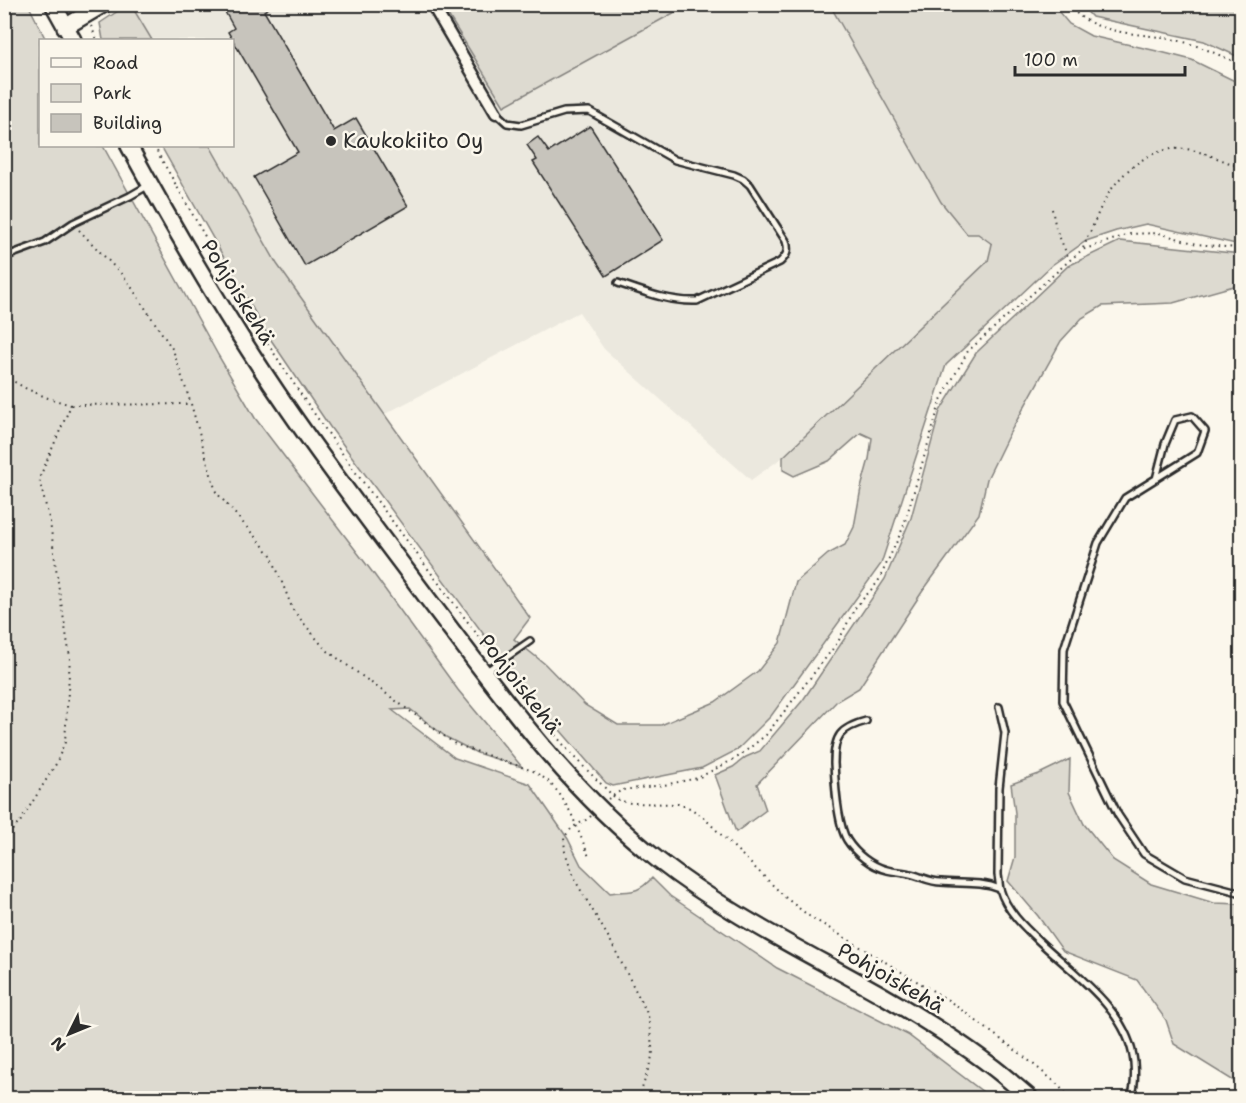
<svg xmlns="http://www.w3.org/2000/svg" width="1246" height="1103" font-family="'Shantell Sans',sans-serif">
	<rect width="100%" height="100%" fill="#fbf7ec"/>
	<filter id="ink" filterUnits="userSpaceOnUse"><feTurbulence type="fractalNoise" baseFrequency=".0167" numOctaves="2"/><feDisplacementMap in="SourceGraphic" scale="12" xChannelSelector="R" yChannelSelector="G"/><feConvolveMatrix kernelMatrix="1 2 1 2 8 2 1 2 1" color-interpolation-filters="sRGB"/></filter>
	<g filter="url(#ink)">
		<path fill="#ebe8de" d="M 131,5 L 441,5 L 504,106 L 688,5 L 830,5 L 941,202 L 978,234 L 992,244 L 988,261 L 783,457 L 751,480 L 604,349 L 579,312 L 385,414 L 277,264 L 210,146 L 232,146 L 232,40 L 152,40 Z"/>
		<path fill="#dddad0" stroke="#84827e" stroke-width="1.5" d="M 28,4 L 46,40 L 40,40 L 40,146 L 103,146 L 218,355 L 255,418 L 373,573 L 458,690 L 522,767 L 477,753 L 446,737 L 410,709 L 392,710 L 455,758 L 530,784 L 568,839 L 581,865 L 610,893 C 631,890 636,895 652,878 L 670,896 L 777,968 L 908,1035 L 991,1098 L 5,1098 L 4,5 Z
			M 127,5 L 131,5 L 152,40 L 103,40 L 100,23 Z
			M 442,5 L 441,5 L 688,5 L 504,106 Z
			M 830,5 L 1053,5 L 1069,24 L 1091,36 L 1157,51 L 1192,60 L 1241,84 L 1241,243 L 1236,244 L 1146,224 L 1116,231 L 1086,241 L 1052,265 L 946,365 L 881,564 L 771,716 L 737,750 L 702,768 L 613,786 L 606,783 L 522,686 L 330,427 L 267,334 L 161,146 L 210,146 L 277,264 L 530,618 L 514,639 L 545,664 L 585,705 L 618,725 L 661,725 L 715,702 L 758,671 L 780,643 L 796,582 L 828,554 L 845,545 L 854,527 L 861,488 L 869,459 L 872,438 L 861,433 L 829,461 L 794,476 L 783,470 L 783,457 L 988,261 L 992,244 L 978,234 L 967,234 L 941,202 Z
			M 1081,5 L 1241,5 L 1241,58 L 1204,41 L 1092,17 Z
			M 1120,241 L 1241,254 L 1241,284 L 1173,303 L 1102,306 L 1082,318 L 1061,341 L 1007,438 L 987,479 L 979,514 L 922,592 L 859,688 L 837,701 L 757,784 L 766,810 L 736,832 L 715,775 L 733,767 L 746,757 L 760,751 L 803,700 L 885,579 L 911,518 L 940,411 L 976,353 L 1068,266 Z
			M 1070,759 L 1069,792 L 1084,824 L 1113,860 L 1151,884 L 1214,903 L 1241,904 L 1241,1095 L 1234,1081 L 1174,1044 L 1166,1020 L 1137,980 L 1063,951 L 1038,916 L 1008,881 L 1015,857 L 1015,813 L 1011,784 L 1039,774 Z"/>
		<path fill="#c7c4bc" stroke="#2b2b2b" stroke-width="1.5" d="M 233,4 L 275,4 L 264,11 L 334,131 L 356,118 L 408,206 L 305,266 L 254,177 L 298,152 L 228,32 L 234,28 L 224,10 Z
			M 590,126 L 663,240 L 606,276 L 533,162 L 537,160 L 527,145 L 538,137 L 549,152 Z"/>
		<g fill="none" stroke-linecap="round" stroke-linejoin="round">
			<defs>
				<path id="lane" d="M 496,113 L 507,123 L 521,125 L 564,112 L 589,111 L 675,160 L 734,175 L 743,179 L 750,185 L 786,241 C 789,251 787,255 780,262 L 697,301 C 669,302 644,292 618,283
					M 4,257 L 45,242 L 73,223 L 130,196 L 149,185
					M 1156,479 L 1165,444 L 1175,420 L 1192,416 L 1205,431 L 1197,453 L 1125,498 L 1098,543 L 1064,649 L 1063,701 L 1118,815 L 1144,854 L 1185,878 L 1242,893
					M 485,672 L 530,641
					M 999,707 L 1005,733 L 999,788 L 998,875 C 999,880 999,885 1000,889 C 1006,910 1024,927 1039,941 C 1074,974 1128,1010 1134,1062 C 1135,1074 1135,1087 1131,1098
					M 866,721 C 840,728 834,736 834,763 C 835,784 837,823 847,840 C 856,854 871,866 887,870 C 894,872 902,872 910,874 C 920,876 930,882 941,882 C 961,884 981,881 1000,889"/>
				<path id="street" d="M 432,4 L 496,113"/>
				<path id="secondary" d="M 53,4 L 73,40
					M 65,27 L 104,4
					M 129,146 C 178,236 230,325 289,410 C 333,474 381,536 428,599 C 499,692 565,787 658,860 C 727,914 806,952 882,995 C 920,1017 959,1041 994,1068 C 1007,1078 1018,1088 1030,1098"/>
			</defs>
			<use href="#lane" stroke="#2b2b2b" stroke-width="10"/>
			<use href="#street" stroke="#2b2b2b" stroke-width="15"/>
			<use href="#secondary" stroke="#2b2b2b" stroke-width="20"/>
			<path stroke="#2b2b2b" stroke-width="2" stroke-dasharray="1.5 4.5" stroke-linecap="butt" d="M 1068,4 C 1072,9 1077,14 1081,17 C 1109,36 1145,33 1176,40 C 1199,45 1221,56 1242,65
				M 91,26 L 97,40
				M 154,146 L 251,318 L 302,396 L 351,466 L 494,657
				M 1052,209 L 1056,229 L 1069,259
				M 79,230 L 126,279 L 173,350 L 191,404 L 216,492 L 271,555 L 293,610 L 325,649 L 455,744 L 533,771 L 547,780 L 559,793 L 571,813 L 590,859
				M 1083,248 C 1090,234 1095,219 1102,205 C 1117,175 1149,145 1185,149 C 1199,150 1227,162 1242,168
				M 4,376 L 27,389 L 48,398 L 71,405
				M 503,669 L 523,696 L 572,755 L 612,795 L 620,801 L 631,803 L 678,804 L 690,808 L 703,817 L 786,898 L 809,916 L 948,1000 L 1022,1055 L 1055,1082 L 1070,1098
				M 608,799 L 622,790 L 664,785 L 698,778 L 738,757 L 766,735 L 838,642 L 855,608 L 878,582 L 903,528 L 941,400 L 968,351 L 1070,260 L 1082,250 L 1130,234 L 1159,233 L 1197,244 L 1236,248 L 1242,247
				M 591,816 C 587,820 584,821 578,824 C 572,827 568,832 564,838 L 565,852 L 576,882 L 610,940 L 648,1015 L 653,1054 L 640,1095 L 637,1098
				M 4,839 L 20,822 L 56,764 L 65,742 L 70,657 L 59,590 L 50,522 L 39,479 L 71,405 L 191,404"/>
			<use href="#lane" stroke="#fbf7ec" stroke-width="5"/>
			<use href="#street" stroke="#fbf7ec" stroke-width="10"/>
			<use href="#secondary" stroke="#fbf7ec" stroke-width="15"/>
		</g>
	</g>
	<circle fill="#2b2b2b" stroke="#fbf7ec" stroke-width="2" cx="331" cy="141" r="6"/>
	<g text-anchor="middle" stroke-width="5" stroke-linejoin="round" paint-order="stroke">
		<g font-size="21" fill="#2b2b2b" stroke="#fbf7ec" text-anchor="start">
			<text x="343" y="148">Kaukokiito Oy</text>
		</g>
		<g font-size="21" fill="#2b2b2b" stroke="#fbf7ec">
			<text transform="translate(238 292) rotate(58)" y="7">Pohjoiskehä</text>
			<text transform="translate(520 684) rotate(52)" y="7">Pohjoiskehä</text>
			<text transform="translate(891 978) rotate(30)" y="7">Pohjoiskehä</text>
		</g>
	</g>
	<rect width="1246" height="1103" fill="none" stroke="#fbf7ec" stroke-width="24"/>
	<rect x="12" y="12" width="1222" height="1079" fill="none" stroke="#2b2b2b" stroke-width="2" filter="url(#ink)"/>
	<rect x="39" y="39" width="195" height="108" fill="#fbf7ec" stroke="#a8a59f" stroke-width="1.5"/>
	<rect x="51" y="58" width="30" height="9" fill="#fbf7ec" stroke="#a8a59f" stroke-width="1.5"/>
	<text x="93" y="69" font-size="18" fill="#2b2b2b">Road</text>
	<rect x="51" y="84" width="30" height="18" fill="#dddad0" stroke="#a8a59f" stroke-width="1.5"/>
	<text x="93" y="99" font-size="18" fill="#2b2b2b">Park</text>
	<rect x="51" y="114" width="30" height="18" fill="#c7c4bc" stroke="#a8a59f" stroke-width="1.5"/>
	<text x="93" y="129" font-size="18" fill="#2b2b2b">Building</text>
	<g transform="translate(69 1034) rotate(227)" stroke="#fbf7ec" stroke-width="4.5" paint-order="stroke">
	<path d="M0-4.5L10 22L0 15L-10 22Z" fill="#2b2b2b"/>
	<text y="-9" font-size="16" font-weight="bold" text-anchor="middle" fill="#2b2b2b">N</text>
	</g>
	<path d="M1015 66v9h170v-9" fill="none" stroke="#2b2b2b" stroke-width="3"/>
	<text x="1024" y="66" font-size="18" fill="#2b2b2b" stroke="#fbf7ec" stroke-width="4.5" paint-order="stroke">100 m</text>
</svg>
